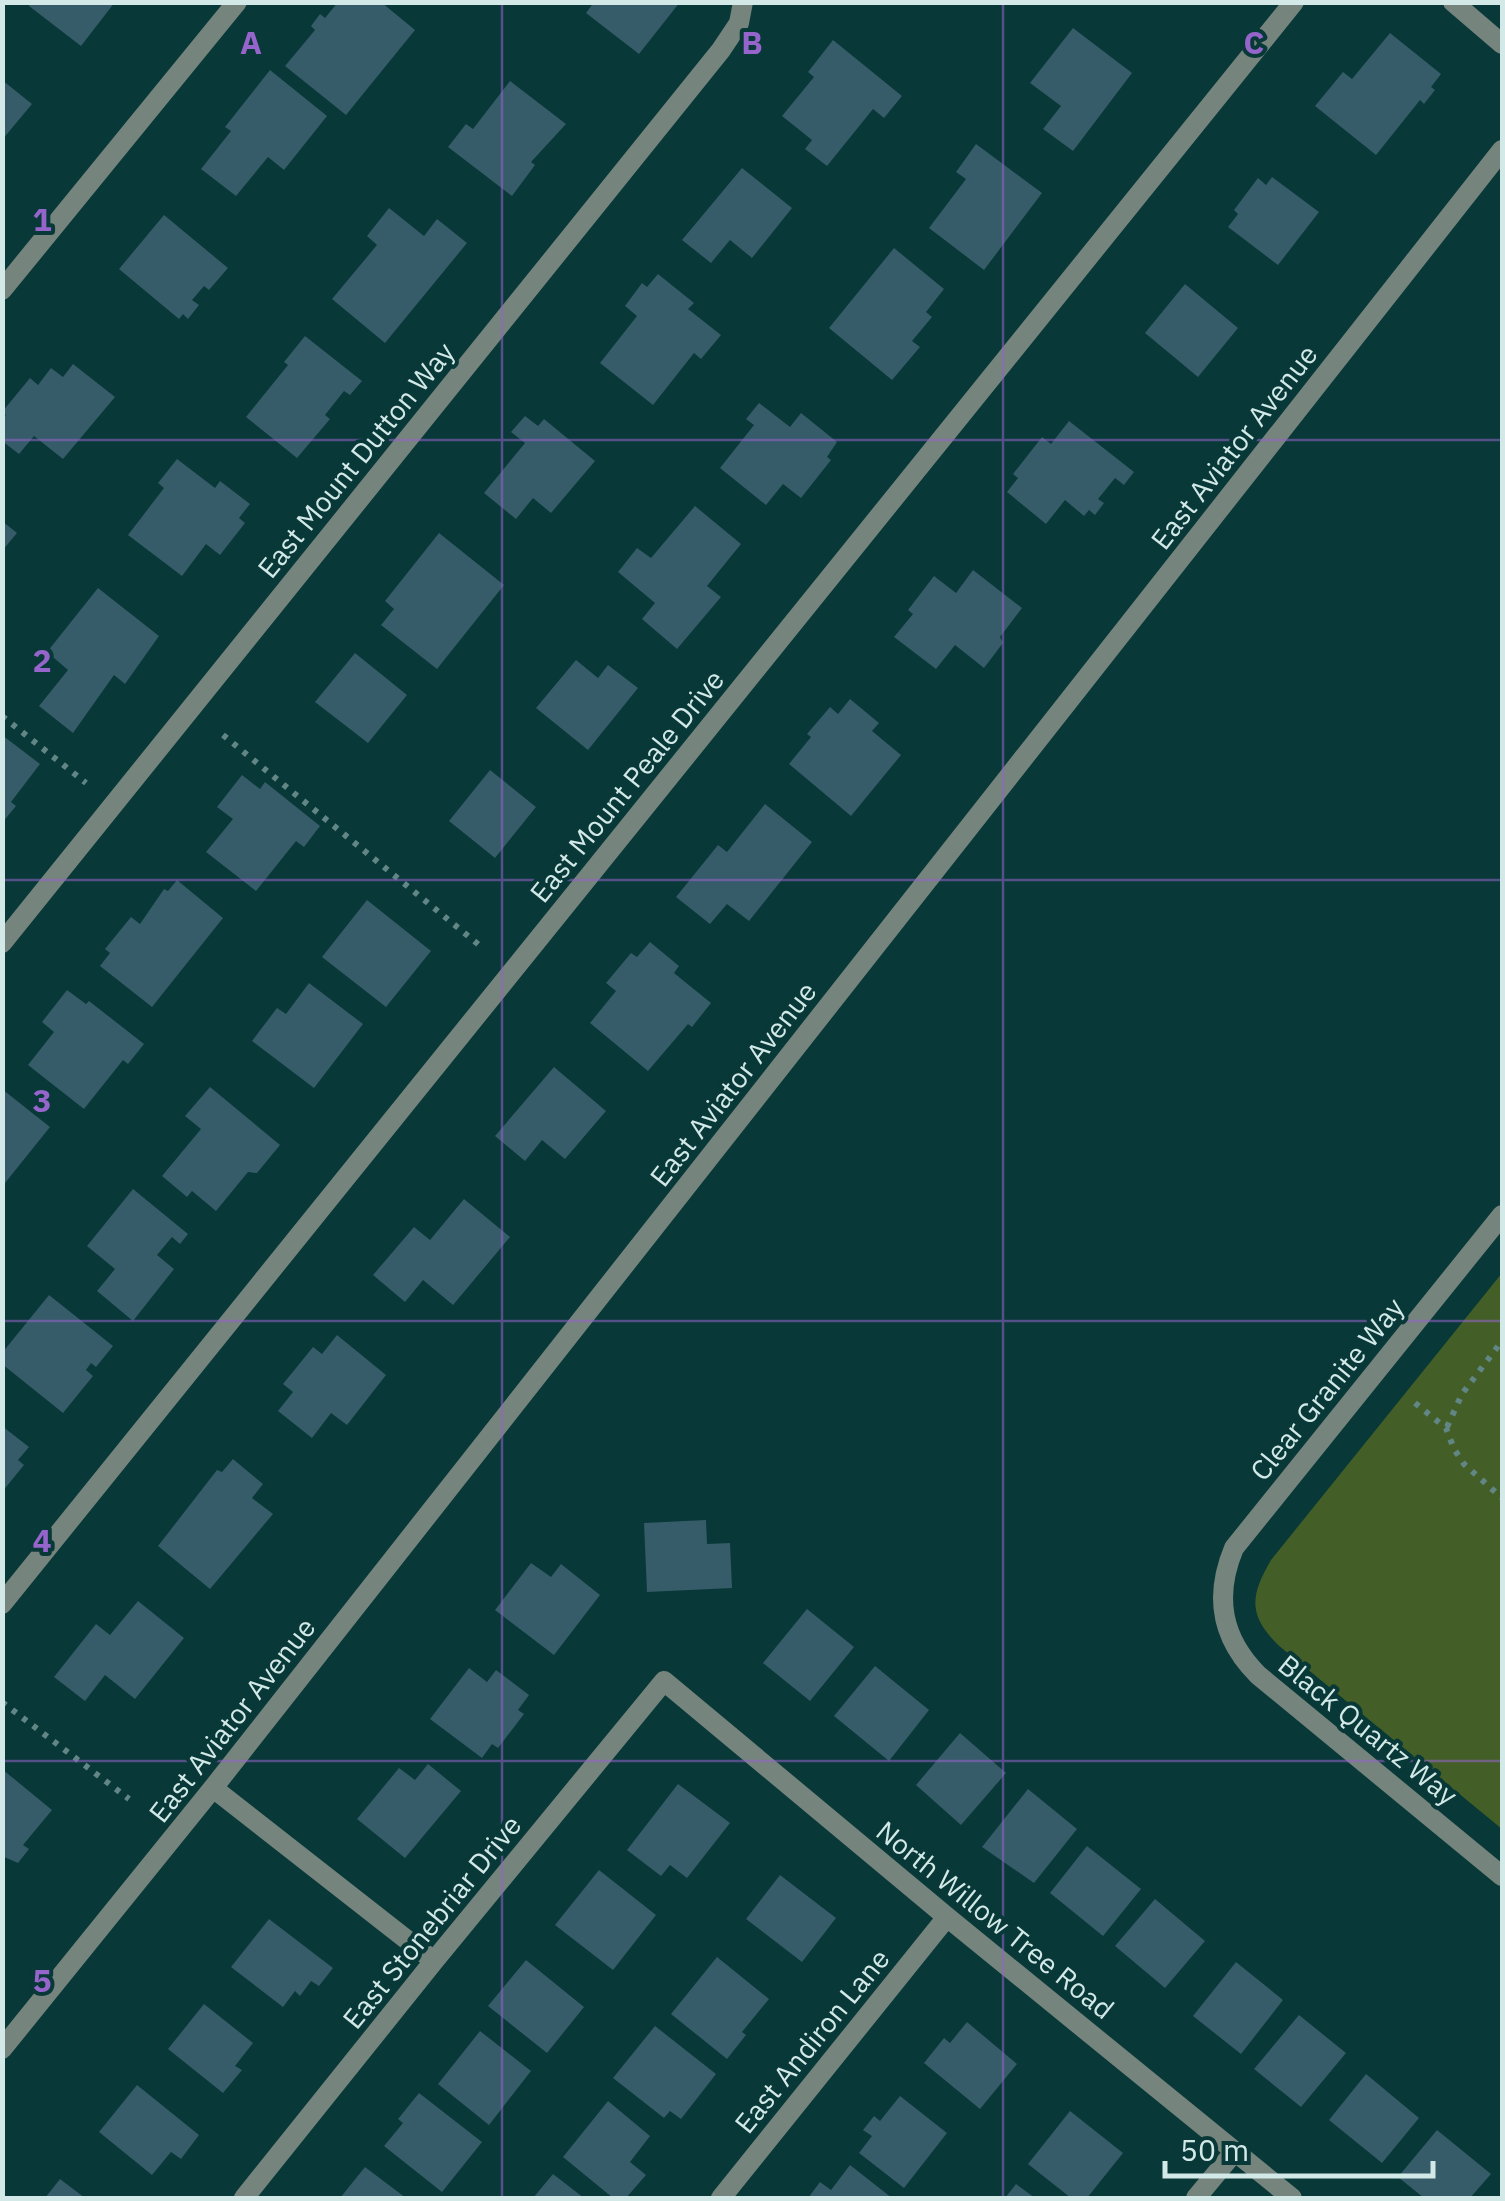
<svg xmlns="http://www.w3.org/2000/svg" width="1505" height="2201" font-family="'IBM Plex Sans',sans-serif">
	<rect width="100%" height="100%" fill="#083837"/>
	<path fill="#435f27" d="M 1502,1273 L 1502,1829 L 1278,1645 C 1248,1615 1250,1596 1271,1560 Z"/>
	<path fill="#365b69" d="M 31,2 L 115,2 L 81,46 L 29,6 Z
		M 338,2 L 381,2 L 415,30 L 346,115 L 285,66 L 315,30 L 311,26 L 320,14 L 325,18 Z
		M 594,2 L 680,2 L 639,54 L 586,13 Z
		M 1073,28 L 1132,73 L 1073,151 L 1043,129 L 1061,106 L 1030,83 Z
		M 1390,33 L 1441,74 L 1431,87 L 1435,90 L 1424,104 L 1420,100 L 1376,155 L 1315,106 L 1343,72 L 1352,79 Z
		M 833,40 L 902,96 L 884,118 L 873,109 L 827,166 L 805,149 L 812,140 L 782,116 L 814,77 L 808,72 Z
		M 270,70 L 327,116 L 284,170 L 268,157 L 236,196 L 201,169 L 231,131 L 225,127 Z
		M 2,80 L 32,104 L 2,140 Z
		M 510,81 L 566,124 L 531,162 L 535,165 L 512,196 L 448,147 L 466,124 L 473,129 Z
		M 976,144 L 1042,193 L 984,270 L 929,228 L 966,179 L 956,172 Z
		M 742,168 L 792,208 L 752,258 L 730,240 L 711,263 L 682,240 Z
		M 1272,177 L 1319,212 L 1278,265 L 1228,227 L 1238,214 L 1234,210 L 1258,178 L 1266,185 Z
		M 389,208 L 424,236 L 437,219 L 467,243 L 385,343 L 332,299 L 377,245 L 367,236 Z
		M 164,215 L 228,268 L 209,290 L 204,286 L 192,300 L 199,305 L 188,319 L 183,314 L 179,319 L 119,269 Z
		M 894,248 L 944,289 L 926,312 L 932,317 L 912,341 L 920,347 L 892,380 L 829,328 Z
		M 658,274 L 694,303 L 688,309 L 721,335 L 701,359 L 694,353 L 653,405 L 600,363 L 637,316 L 625,306 L 642,283 L 647,287 Z
		M 1185,284 L 1238,328 L 1198,377 L 1145,333 Z
		M 305,336 L 362,381 L 350,395 L 344,391 L 325,415 L 330,419 L 297,458 L 246,417 L 288,365 L 284,362 Z
		M 73,364 L 115,397 L 63,459 L 34,436 L 19,454 L 2,441 L 2,419 L 6,415 L 2,412 L 30,378 L 38,385 L 51,368 L 63,377 Z
		M 759,403 L 790,427 L 801,413 L 837,442 L 827,457 L 831,460 L 801,498 L 783,484 L 766,505 L 720,468 L 754,425 L 746,419 Z
		M 525,416 L 538,426 L 544,419 L 595,461 L 551,513 L 533,498 L 516,519 L 484,493 L 525,443 L 511,432 Z
		M 1069,421 L 1134,472 L 1124,485 L 1115,478 L 1098,499 L 1104,503 L 1095,515 L 1089,510 L 1084,516 L 1065,500 L 1046,524 L 1007,492 L 1018,478 L 1013,474 L 1042,437 L 1051,444 Z
		M 177,459 L 215,488 L 220,481 L 250,504 L 239,518 L 245,523 L 220,555 L 206,544 L 182,576 L 128,535 L 164,488 L 158,483 Z
		M 695,506 L 741,544 L 707,586 L 721,597 L 677,649 L 642,619 L 655,603 L 618,572 L 637,548 L 651,558 Z
		M 2,521 L 17,533 L 2,551 Z
		M 439,533 L 504,585 L 437,669 L 381,625 L 394,609 L 385,601 Z
		M 973,570 L 1022,608 L 1000,637 L 1003,643 L 984,668 L 955,645 L 936,669 L 894,637 L 913,614 L 908,610 L 934,576 L 956,593 Z
		M 98,588 L 159,636 L 125,684 L 114,675 L 73,733 L 39,706 L 68,670 L 47,652 Z
		M 355,653 L 407,695 L 368,743 L 315,702 Z
		M 576,660 L 598,678 L 608,665 L 638,688 L 588,750 L 536,708 Z
		M 850,699 L 879,723 L 872,731 L 901,755 L 851,816 L 789,764 L 811,737 L 807,734 L 830,707 L 838,714 Z
		M 2,735 L 40,764 L 11,802 L 16,806 L 2,823 Z
		M 490,770 L 536,807 L 495,858 L 449,821 Z
		M 242,775 L 260,789 L 265,782 L 320,826 L 304,847 L 296,841 L 256,891 L 206,852 L 233,819 L 217,807 Z
		M 765,804 L 812,842 L 749,921 L 727,904 L 710,924 L 676,897 L 718,845 L 727,852 Z
		M 177,880 L 223,918 L 152,1007 L 100,966 L 110,953 L 105,949 L 131,917 L 140,924 L 164,889 L 168,891 Z
		M 367,900 L 431,951 L 386,1007 L 322,957 Z
		M 650,942 L 679,966 L 674,973 L 711,1003 L 692,1027 L 688,1024 L 648,1071 L 590,1023 L 616,991 L 606,983 L 631,953 L 637,957 Z
		M 309,983 L 363,1024 L 314,1088 L 252,1041 L 277,1008 L 286,1014 Z
		M 67,990 L 86,1004 L 89,1001 L 144,1044 L 128,1064 L 123,1060 L 84,1109 L 28,1065 L 54,1032 L 42,1022 Z
		M 554,1067 L 606,1111 L 565,1159 L 542,1140 L 525,1161 L 495,1136 Z
		M 210,1087 L 280,1145 L 257,1173 L 248,1172 L 216,1211 L 192,1191 L 187,1197 L 162,1176 L 201,1129 L 185,1116 Z
		M 2,1089 L 50,1127 L 5,1183 L 2,1181 Z
		M 133,1189 L 188,1234 L 180,1244 L 172,1237 L 157,1255 L 174,1269 L 133,1321 L 97,1291 L 115,1269 L 87,1246 Z
		M 464,1199 L 510,1237 L 453,1305 L 423,1280 L 405,1302 L 373,1275 L 414,1227 L 430,1240 Z
		M 49,1295 L 113,1346 L 96,1367 L 91,1363 L 86,1370 L 93,1376 L 63,1413 L 2,1364 L 2,1353 Z
		M 337,1335 L 386,1375 L 347,1425 L 331,1413 L 312,1438 L 278,1411 L 293,1392 L 283,1384 L 313,1347 L 322,1354 Z
		M 2,1426 L 29,1447 L 18,1460 L 24,1465 L 2,1492 Z
		M 233,1459 L 263,1484 L 252,1498 L 273,1514 L 210,1589 L 158,1546 L 217,1470 L 222,1472 Z
		M 706,1520 L 707,1544 L 730,1543 L 732,1588 L 647,1592 L 644,1523 Z
		M 531,1563 L 551,1577 L 561,1564 L 600,1595 L 554,1655 L 495,1610 Z
		M 138,1601 L 184,1638 L 135,1699 L 105,1675 L 85,1701 L 54,1677 L 96,1624 L 110,1635 Z
		M 807,1609 L 854,1647 L 810,1701 L 763,1663 Z
		M 875,1666 L 929,1710 L 889,1761 L 834,1716 Z
		M 469,1668 L 487,1682 L 496,1670 L 529,1695 L 518,1710 L 524,1714 L 498,1748 L 492,1744 L 482,1758 L 430,1719 Z
		M 960,1733 L 1006,1773 L 961,1825 L 916,1785 Z
		M 428,1764 L 461,1791 L 405,1858 L 357,1819 L 399,1768 L 415,1780 Z
		M 2,1769 L 52,1810 L 23,1845 L 29,1849 L 18,1863 L 2,1856 Z
		M 678,1784 L 730,1823 L 687,1878 L 670,1865 L 661,1876 L 627,1850 Z
		M 1028,1789 L 1077,1829 L 1034,1883 L 982,1847 Z
		M 1087,1846 L 1141,1889 L 1103,1936 L 1050,1893 Z
		M 599,1870 L 656,1915 L 613,1970 L 555,1925 Z
		M 780,1875 L 836,1918 L 802,1962 L 746,1919 Z
		M 1155,1899 L 1205,1941 L 1165,1988 L 1115,1946 Z
		M 269,1919 L 333,1968 L 319,1986 L 311,1981 L 300,1996 L 295,1991 L 283,2007 L 231,1967 Z
		M 717,1957 L 769,1999 L 742,2032 L 746,2035 L 727,2059 L 671,2014 Z
		M 526,1960 L 584,2007 L 547,2053 L 488,2006 Z
		M 1236,1962 L 1283,2000 L 1241,2054 L 1193,2016 Z
		M 204,2004 L 253,2043 L 235,2066 L 242,2070 L 223,2093 L 168,2049 Z
		M 1299,2015 L 1346,2053 L 1301,2107 L 1254,2069 Z
		M 967,2022 L 1017,2064 L 980,2109 L 924,2063 L 944,2038 L 950,2043 Z
		M 655,2026 L 716,2074 L 681,2119 L 670,2111 L 664,2118 L 613,2078 Z
		M 480,2031 L 531,2071 L 489,2125 L 438,2084 Z
		M 1366,2074 L 1419,2118 L 1382,2163 L 1329,2120 Z
		M 137,2085 L 199,2135 L 181,2159 L 171,2152 L 152,2175 L 99,2132 Z
		M 419,2093 L 482,2142 L 442,2192 L 384,2146 L 403,2123 L 398,2119 Z
		M 900,2096 L 947,2133 L 904,2188 L 859,2153 L 872,2136 L 863,2130 L 874,2116 L 880,2121 Z
		M 608,2101 L 650,2136 L 630,2162 L 646,2175 L 626,2198 L 613,2198 L 563,2157 Z
		M 1070,2111 L 1123,2153 L 1087,2198 L 1071,2198 L 1028,2164 Z
		M 1437,2130 L 1491,2174 L 1470,2198 L 1424,2198 L 1398,2177 Z
		M 850,2165 L 892,2198 L 808,2198 L 820,2182 L 831,2190 Z
		M 365,2167 L 406,2198 L 340,2198 Z
		M 553,2174 L 584,2198 L 533,2198 Z
		M 60,2179 L 85,2198 L 45,2198 Z
		M 1016,2184 L 1035,2198 L 1005,2198 Z"/>
	<g fill="none" stroke-linecap="round" stroke-linejoin="round">
		<path stroke="#618685" stroke-width="6" stroke-dasharray="5 8" stroke-linecap="butt" d="M 2,716 L 86,783
			M 223,735 L 484,949
			M 1415,1403 L 1446,1428 L 1454,1449 L 1464,1464 L 1502,1498
			M 1447,1427 L 1462,1394 L 1502,1341
			M 2,1702 L 129,1799"/>
		<path stroke="#75847c" stroke-width="20" d="M 1453,2 L 1502,44
			M 2,290 L 237,2
			M 2,943 L 721,50 L 739,23 L 743,2
			M 1502,1215 L 1234,1548 C 1214,1596 1221,1638 1258,1675 L 1502,1876
			M 2,1604 L 1294,2
			M 213,1788 L 434,1961
			M 2,2049 L 213,1788 L 1502,150
			M 244,2198 L 434,1961 L 664,1681 L 947,1917 L 1292,2198
			M 721,2198 L 947,1917
			M 1196,2198 L 1235,2151"/>
	</g>
	<path fill="none" stroke="#9565cb" stroke-width="2.5" stroke-opacity="0.55" d="M 502,2 L 502,2198M 1003,2 L 1003,2198M 2,440 L 1502,440M 2,880 L 1502,880M 2,1321 L 1502,1321M 2,1761 L 1502,1761"/>
	<g text-anchor="middle" stroke-width="8" stroke-linejoin="round" paint-order="stroke">
		<g font-size="28" fill="#d2e9e8" stroke="#083837">
			<text transform="translate(1234 447) rotate(-52)" y="10">East Aviator Avenue</text>
			<text transform="translate(356 460) rotate(-51)" y="10">East Mount Dutton Way</text>
			<text transform="translate(627 786) rotate(-51)" y="10">East Mount Peale Drive</text>
			<text transform="translate(733 1084) rotate(-52)" y="10">East Aviator Avenue</text>
			<text transform="translate(1327 1389) rotate(-51)" y="10">Clear Granite Way</text>
			<text transform="translate(232 1720) rotate(-52)" y="10">East Aviator Avenue</text>
			<text transform="translate(1368 1730) rotate(39)" y="10">Black Quartz Way</text>
			<text transform="translate(995 1920) rotate(39)" y="10">North Willow Tree Road</text>
			<text transform="translate(432 1922) rotate(-51)" y="10">East Stonebriar Drive</text>
			<text transform="translate(812 2041) rotate(-51)" y="10">East Andiron Lane</text>
		</g>
	</g>
	<g font-size="32" text-anchor="middle" font-weight="bold" fill="#9565cb" stroke="#083837" stroke-width="8" stroke-linejoin="round" paint-order="stroke">
		<text x="251" y="54">A</text>
		<text x="752" y="54">B</text>
		<text x="1254" y="54">C</text>
		<text x="42" y="231">1</text>
		<text x="42" y="672">2</text>
		<text x="42" y="1112">3</text>
		<text x="42" y="1552">4</text>
		<text x="42" y="1992">5</text>
	</g>
	<rect width="1505" height="2201" fill="none" stroke="#d2e9e8" stroke-width="10"/>
	<path d="M1165 2161v15h268v-15" fill="none" stroke="#d2e9e8" stroke-width="5"/>
	<text x="1180" y="2161" font-size="30" fill="#d2e9e8" stroke="#083837" stroke-width="8" paint-order="stroke">50 m</text>
</svg>
